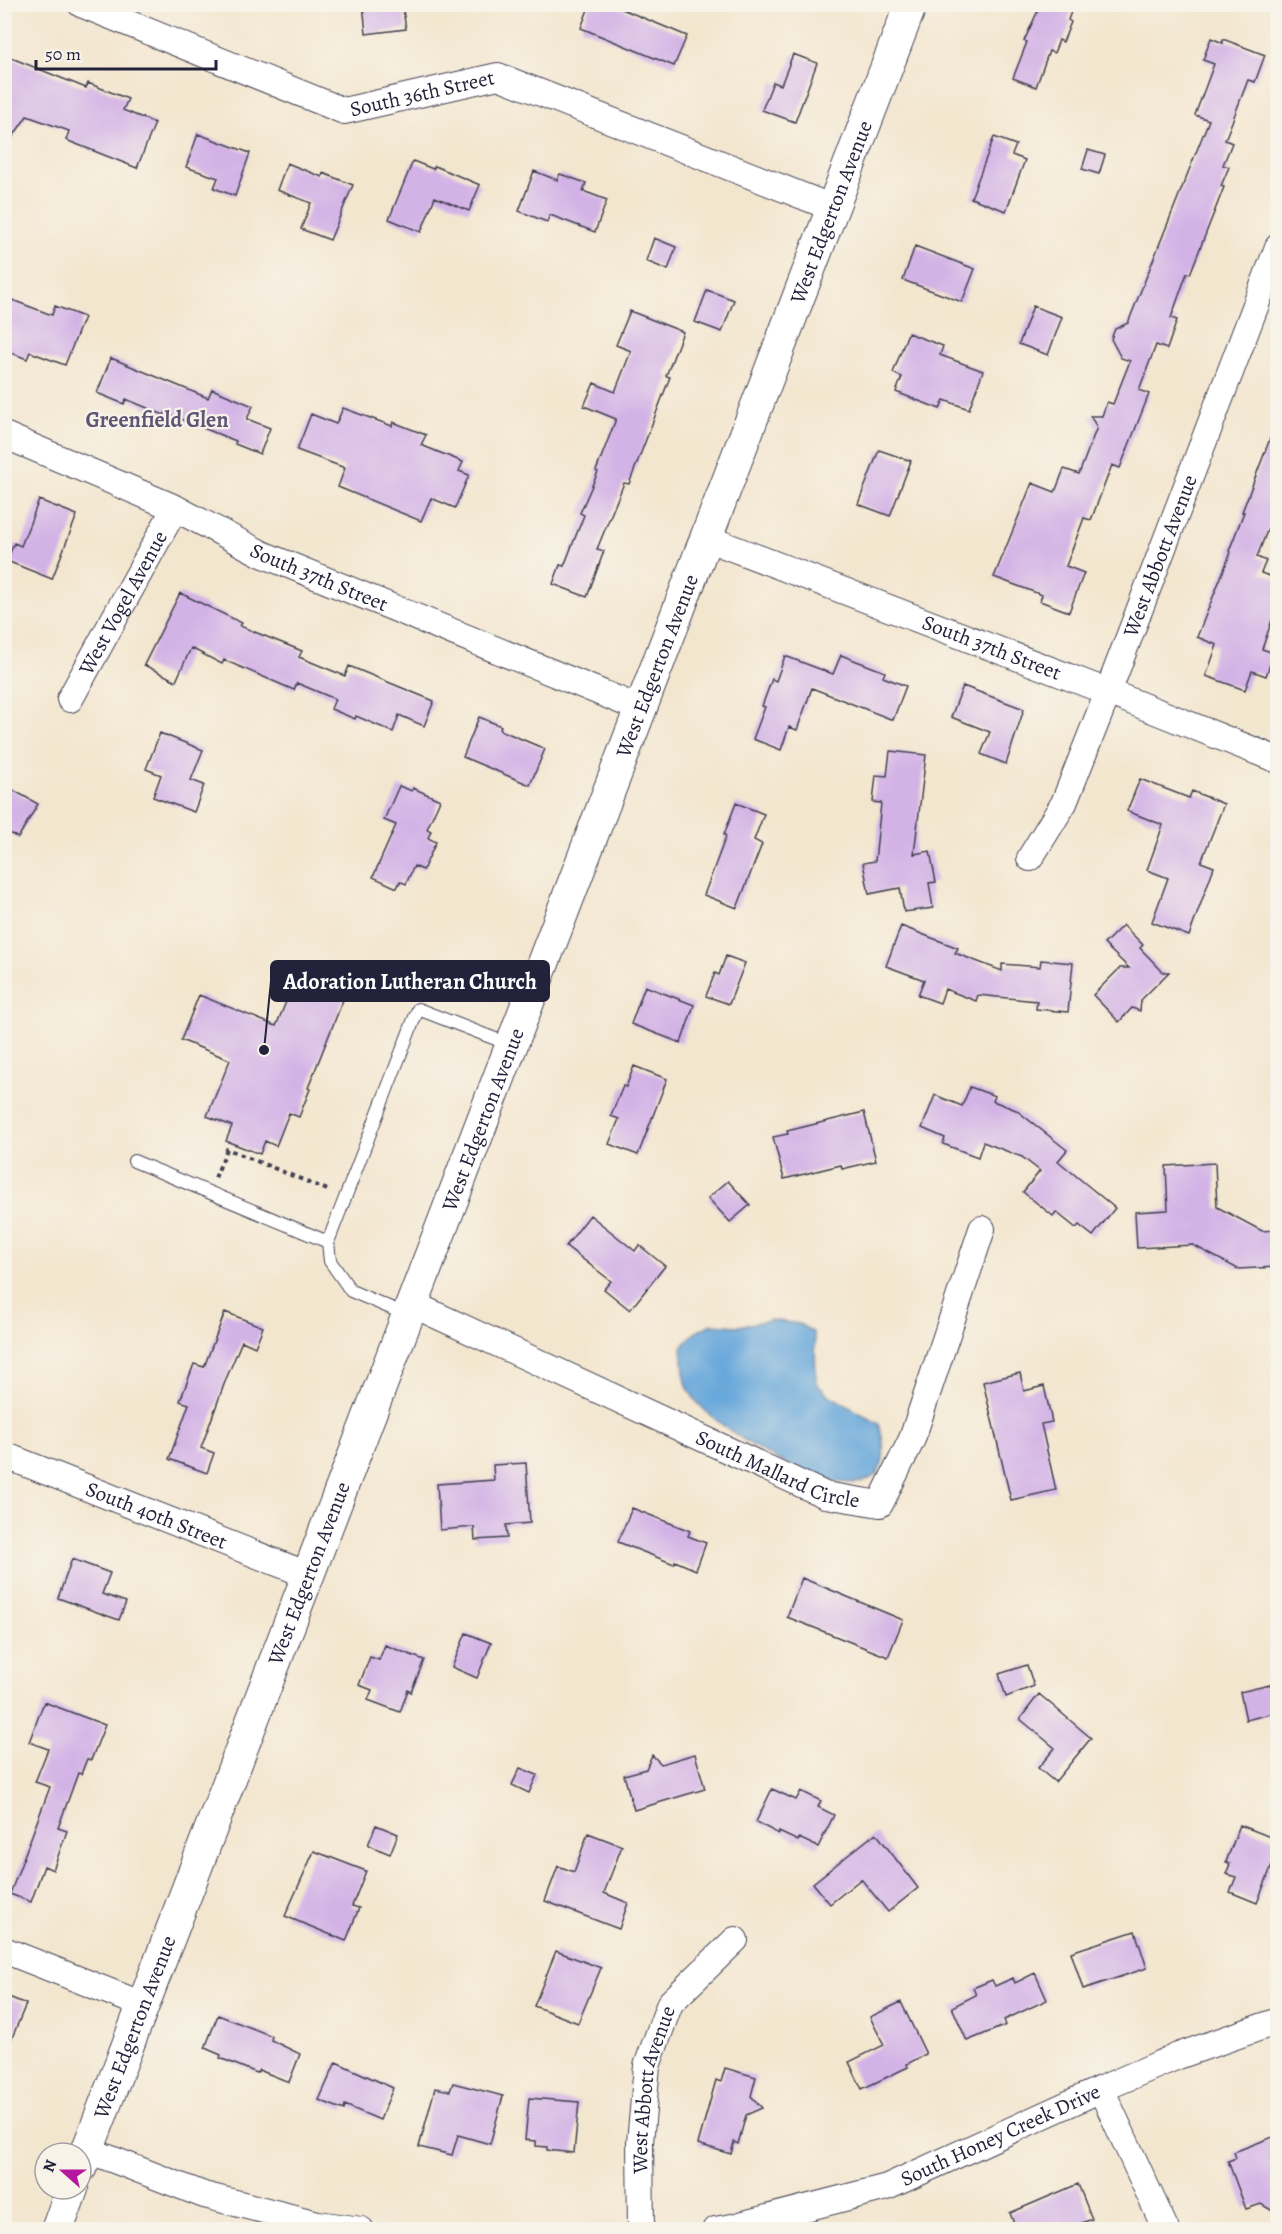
<svg xmlns="http://www.w3.org/2000/svg" width="1282" height="2234" font-family="Alegreya,serif">
	<rect width="100%" height="100%" fill="#f7f3e8"/>
	<filter id="ink" filterUnits="userSpaceOnUse"><feTurbulence type="fractalNoise" baseFrequency=".0167" numOctaves="2"/><feDisplacementMap in="SourceGraphic" scale="12" xChannelSelector="R" yChannelSelector="G"/><feConvolveMatrix kernelMatrix="1 2 1 2 8 2 1 2 1" color-interpolation-filters="sRGB"/></filter>
	<filter id="wash" filterUnits="userSpaceOnUse"><feTurbulence type="fractalNoise" baseFrequency=".008" numOctaves="4" result="noise"/><feDisplacementMap in="SourceGraphic" scale="24" xChannelSelector="R" yChannelSelector="G"/><feGaussianBlur stdDeviation="1.35" result="paint"/><feColorMatrix in="noise" values="0 0 0 0 0 0 0 0 0 0 0 0 0 0 0 0 0 1.4 0 .05"/><feComposite in="paint" operator="in"/></filter>
	<g filter="url(#wash)">
		<rect width="100%" height="100%" fill="#f3e6cf"/>
		<path fill="#68a7da" stroke="#45648a" stroke-width="1.5" d="M 770,1320 L 799,1324 L 813,1332 L 815,1342 L 816,1383 L 827,1394 L 879,1424 C 916,1552 714,1437 690,1392 C 683,1379 683,1361 682,1347 L 693,1334 L 711,1324 L 739,1326 Z"/>
		<g id="blocks">
			<path fill="#d3b3e6" d="M 363,4 L 402,4 L 406,29 L 366,34 Z
				M 590,4 L 610,4 L 687,36 L 674,66 L 581,28 Z
				M 1041,4 L 1072,4 L 1070,9 L 1072,9 L 1068,20 L 1071,22 L 1063,42 L 1059,40 L 1054,53 L 1049,51 L 1036,87 L 1013,78 L 1027,42 L 1024,41 Z
				M 1211,38 L 1223,43 L 1223,39 L 1265,55 L 1255,82 L 1248,80 L 1225,140 L 1232,143 L 1223,165 L 1229,167 L 1221,186 L 1224,187 L 1190,274 L 1187,273 L 1171,318 L 1177,320 L 1167,349 L 1156,345 L 1139,390 L 1149,394 L 1120,468 L 1112,465 L 1091,520 L 1084,518 L 1066,566 L 1084,573 L 1069,612 L 1040,601 L 1042,595 L 994,577 L 1032,483 L 1055,492 L 1064,469 L 1079,474 L 1097,427 L 1090,416 L 1102,416 L 1107,402 L 1113,404 L 1130,361 L 1121,358 L 1111,339 L 1115,329 L 1128,323 L 1209,120 L 1195,115 L 1214,64 L 1203,60 Z
				M 793,54 L 817,63 L 795,122 L 762,110 L 773,82 L 781,85 Z
				M 4,55 L 86,88 L 88,83 L 128,99 L 123,110 L 155,123 L 137,168 L 66,140 L 69,131 L 27,116 L 4,150 Z
				M 198,134 L 250,153 L 235,196 L 214,188 L 218,178 L 186,167 Z
				M 994,137 L 1016,145 L 1012,155 L 1025,160 L 1006,211 L 971,198 Z
				M 1088,150 L 1105,155 L 1099,174 L 1082,169 Z
				M 413,161 L 433,169 L 435,166 L 480,185 L 469,211 L 435,197 L 421,232 L 389,219 Z
				M 287,163 L 322,177 L 323,173 L 353,185 L 330,240 L 301,229 L 311,203 L 277,190 Z
				M 534,171 L 557,180 L 560,174 L 586,183 L 583,191 L 607,200 L 595,232 L 550,215 L 547,222 L 519,211 Z
				M 654,238 L 676,247 L 668,270 L 646,261 Z
				M 915,246 L 975,269 L 962,302 L 903,280 Z
				M 707,290 L 734,300 L 722,332 L 695,322 Z
				M 4,297 L 52,315 L 55,306 L 84,317 L 65,365 L 30,352 L 27,359 L 4,350 Z
				M 1033,306 L 1062,317 L 1048,355 L 1019,344 Z
				M 630,311 L 683,332 L 666,376 L 670,377 L 629,484 L 624,483 L 597,549 L 604,551 L 587,597 L 553,584 L 560,565 L 564,566 L 584,515 L 580,513 L 598,472 L 596,471 L 616,419 L 584,406 L 594,383 L 615,392 L 631,351 L 616,345 Z
				M 908,333 L 943,346 L 940,355 L 983,371 L 969,409 L 944,400 L 940,409 L 896,392 L 902,377 L 893,373 Z
				M 111,358 L 208,398 L 212,389 L 253,406 L 247,419 L 270,428 L 260,454 L 235,444 L 236,441 L 165,413 L 164,415 L 126,399 L 124,404 L 97,393 Z
				M 343,408 L 392,426 L 393,422 L 426,435 L 421,445 L 463,462 L 459,471 L 469,475 L 455,508 L 431,498 L 421,521 L 338,487 L 345,468 L 297,450 L 311,414 L 336,424 Z
				M 1276,423 L 1278,423 L 1278,525 L 1270,523 L 1257,557 L 1266,561 L 1261,573 L 1278,579 L 1278,603 L 1262,649 L 1274,653 L 1266,676 L 1252,671 L 1245,690 L 1206,676 L 1217,645 L 1197,637 L 1231,552 L 1229,551 L 1244,512 L 1242,512 Z
				M 879,450 L 911,461 L 890,516 L 858,504 Z
				M 39,500 L 77,515 L 52,579 L 7,561 L 14,543 L 21,546 Z
				M 180,593 L 242,623 L 240,626 L 302,651 L 299,657 L 345,676 L 349,666 L 434,701 L 424,726 L 399,715 L 393,732 L 356,716 L 355,719 L 331,709 L 335,699 L 297,683 L 294,690 L 224,660 L 222,664 L 191,648 L 176,681 L 144,665 Z
				M 841,655 L 885,672 L 883,677 L 906,686 L 893,720 L 812,688 L 797,730 L 789,727 L 781,750 L 753,739 L 765,707 L 762,706 L 772,679 L 776,681 L 785,656 L 833,674 Z
				M 963,686 L 1024,709 L 1006,764 L 981,754 L 990,732 L 951,717 Z
				M 479,717 L 501,726 L 500,730 L 545,749 L 530,785 L 463,757 Z
				M 160,733 L 203,750 L 191,780 L 204,785 L 194,812 L 153,797 L 161,775 L 146,769 Z
				M 890,751 L 926,755 L 914,854 L 930,851 L 936,882 L 929,883 L 933,908 L 904,912 L 900,888 L 869,894 L 863,863 L 875,861 L 881,803 L 873,802 L 876,775 L 887,776 Z
				M 1140,779 L 1189,798 L 1192,791 L 1224,804 L 1201,862 L 1214,867 L 1189,936 L 1152,922 L 1168,878 L 1147,870 L 1163,825 L 1127,811 Z
				M 4,785 L 38,804 L 18,838 L 4,830 Z
				M 399,786 L 412,791 L 413,788 L 440,800 L 427,829 L 431,831 L 428,838 L 436,842 L 423,870 L 414,866 L 406,884 L 400,881 L 397,888 L 373,877 L 396,825 L 384,820 Z
				M 736,803 L 764,814 L 754,840 L 762,844 L 737,908 L 704,895 L 726,836 L 724,835 Z
				M 1123,925 L 1143,945 L 1140,948 L 1163,972 L 1169,972 L 1141,1000 L 1140,1011 L 1132,1008 L 1119,1022 L 1093,995 L 1120,968 L 1129,968 L 1104,944 Z
				M 901,926 L 958,948 L 955,953 L 1002,971 L 1002,964 L 1040,967 L 1041,960 L 1073,963 L 1068,1012 L 1036,1009 L 1037,1001 L 978,995 L 976,1001 L 945,989 L 940,1003 L 918,995 L 924,980 L 886,966 Z
				M 726,956 L 745,963 L 729,1004 L 706,996 L 715,973 L 719,975 Z
				M 303,961 L 351,980 L 308,1088 L 310,1089 L 299,1117 L 289,1113 L 276,1146 L 265,1141 L 260,1154 L 226,1141 L 232,1126 L 207,1116 L 230,1060 L 181,1040 L 199,995 L 276,1026 Z
				M 645,986 L 694,1005 L 681,1043 L 631,1024 Z
				M 634,1066 L 667,1079 L 638,1155 L 609,1144 L 619,1119 L 611,1116 L 623,1086 L 626,1087 Z
				M 970,1087 L 995,1096 L 993,1101 L 1016,1110 L 1067,1150 L 1058,1161 L 1115,1208 L 1093,1236 L 1079,1225 L 1076,1228 L 1056,1212 L 1053,1216 L 1023,1192 L 1040,1171 L 1022,1157 L 983,1142 L 978,1157 L 943,1144 L 945,1138 L 922,1128 L 935,1095 L 962,1106 Z
				M 864,1112 L 876,1161 L 842,1169 L 841,1165 L 784,1179 L 773,1137 L 788,1134 L 787,1131 Z
				M 1215,1163 L 1217,1207 L 1262,1231 L 1275,1230 L 1277,1267 L 1238,1269 L 1193,1245 L 1137,1248 L 1135,1212 L 1168,1210 L 1166,1166 Z
				M 728,1181 L 750,1205 L 730,1222 L 708,1198 Z
				M 590,1215 L 635,1251 L 639,1245 L 665,1266 L 630,1310 L 604,1289 L 611,1281 L 566,1246 Z
				M 225,1312 L 263,1327 L 255,1347 L 242,1341 L 226,1379 L 201,1448 L 214,1453 L 207,1473 L 169,1459 L 189,1404 L 180,1401 L 194,1364 L 204,1367 Z
				M 1020,1373 L 1024,1391 L 1044,1386 L 1052,1422 L 1041,1424 L 1056,1490 L 1011,1500 L 983,1382 Z
				M 526,1463 L 530,1523 L 506,1525 L 507,1538 L 475,1540 L 474,1527 L 440,1530 L 437,1484 L 494,1480 L 493,1465 Z
				M 632,1508 L 690,1531 L 688,1536 L 706,1543 L 696,1570 L 675,1561 L 674,1564 L 618,1542 Z
				M 72,1559 L 110,1573 L 102,1594 L 126,1602 L 119,1620 L 58,1598 Z
				M 802,1578 L 903,1620 L 888,1657 L 787,1617 Z
				M 466,1633 L 491,1643 L 477,1678 L 452,1667 Z
				M 385,1645 L 424,1660 L 411,1692 L 408,1690 L 400,1712 L 368,1700 L 372,1690 L 359,1685 L 370,1657 L 379,1660 Z
				M 1027,1665 L 1034,1686 L 1006,1697 L 999,1674 Z
				M 1278,1683 L 1278,1712 L 1246,1720 L 1240,1692 Z
				M 1039,1694 L 1091,1738 L 1055,1782 L 1038,1768 L 1055,1748 L 1020,1719 Z
				M 44,1702 L 105,1725 L 91,1760 L 87,1759 L 81,1774 L 78,1773 L 58,1828 L 67,1831 L 53,1870 L 44,1866 L 31,1902 L 10,1894 L 50,1787 L 35,1782 L 48,1749 L 29,1742 Z
				M 695,1754 L 705,1789 L 634,1810 L 624,1775 L 646,1769 L 652,1755 L 661,1764 Z
				M 520,1768 L 537,1775 L 529,1793 L 512,1785 Z
				M 772,1789 L 796,1800 L 801,1791 L 821,1801 L 818,1807 L 834,1815 L 818,1847 L 799,1838 L 798,1841 L 779,1832 L 779,1834 L 756,1822 Z
				M 376,1825 L 398,1834 L 390,1854 L 368,1845 Z
				M 1240,1825 L 1278,1840 L 1278,1850 L 1257,1903 L 1230,1892 L 1236,1877 L 1226,1874 L 1230,1864 L 1226,1862 Z
				M 588,1833 L 622,1846 L 604,1893 L 628,1903 L 619,1929 L 545,1901 L 558,1866 L 574,1872 Z
				M 876,1833 L 918,1888 L 888,1912 L 861,1879 L 830,1904 L 813,1883 Z
				M 314,1851 L 366,1871 L 352,1906 L 359,1908 L 346,1941 L 285,1916 Z
				M 1135,1931 L 1147,1968 L 1083,1989 L 1071,1952 Z
				M 556,1951 L 601,1968 L 578,2023 L 534,2006 Z
				M 1035,1973 L 1047,2000 L 1004,2020 L 1006,2025 L 967,2041 L 952,2007 L 976,1995 L 973,1988 L 992,1980 L 995,1986 L 1013,1978 L 1015,1983 Z
				M 4,1995 L 26,2004 L 5,2055 L 4,2055 Z
				M 901,2002 L 926,2054 L 907,2064 L 908,2067 L 862,2089 L 849,2062 L 884,2045 L 870,2017 Z
				M 218,2015 L 272,2036 L 271,2040 L 300,2054 L 289,2082 L 259,2070 L 257,2073 L 220,2058 L 221,2055 L 205,2048 Z
				M 336,2062 L 393,2088 L 380,2120 L 345,2105 L 344,2110 L 319,2100 Z
				M 725,2068 L 756,2077 L 751,2096 L 762,2108 L 746,2115 L 738,2144 L 734,2142 L 731,2154 L 698,2144 L 716,2080 L 721,2082 Z
				M 453,2083 L 503,2096 L 490,2144 L 458,2135 L 452,2155 L 419,2147 L 435,2088 L 450,2091 Z
				M 529,2098 L 579,2102 L 574,2153 L 547,2150 L 547,2147 L 536,2146 L 536,2141 L 525,2140 Z
				M 1278,2135 L 1278,2214 L 1261,2204 L 1246,2209 L 1228,2161 L 1236,2158 L 1234,2152 Z
				M 1078,2184 L 1092,2219 L 1067,2229 L 1016,2229 L 1010,2213 Z"/>
		</g>
	</g>
	<g filter="url(#ink)">
		<use href="#blocks" fill-opacity="0" stroke="#413f51" stroke-width="1.5"/>
		<g fill="none" stroke-linecap="round" stroke-linejoin="round">
			<defs>
				<path id="service" d="M 134,1161 L 328,1242
					M 407,1315 L 351,1291 L 330,1261 L 328,1242 L 418,1009 L 511,1045"/>
				<g id="minor">
					<path id="s1" d="M 81,4 L 344,111 L 498,76 L 833,208"/>
					<path id="s2" d="M 4,435 L 175,508 L 262,554 L 641,709"/>
					<path id="s3" d="M 706,538 L 1108,692 L 1278,760"/>
					<path id="s4" d="M 70,699 L 175,508"/>
					<path id="s5" d="M 1030,858 L 1064,803 L 1108,692 L 1278,247"/>
					<path id="s6" d="M 412,1304 L 825,1495 L 880,1504 L 912,1439 L 982,1229"/>
					<path id="s7" d="M 4,1455 L 308,1575"/>
					<path d="M 4,1950 L 143,2005"/>
					<path d="M 1101,2089 L 1166,2230"/>
					<path d="M 88,2150 L 204,2195 L 318,2224 L 361,2230"/>
					<path id="s8" d="M 641,2230 L 640,2142 L 647,2066 L 670,2003 L 735,1940"/>
					<path id="s9" d="M 715,2230 L 732,2227 L 887,2187 L 1101,2089 L 1178,2056 L 1278,2021"/>
				</g>
				<g id="tertiary">
					<path id="s10" d="M 81,2167 L 911,4"/>
					<path d="M 57,2230 L 72,2189"/>
				</g>
			</defs>
			<use href="#service" stroke="#413f51" stroke-width="14"/>
			<use href="#minor" stroke="#413f51" stroke-width="28"/>
			<use href="#tertiary" stroke="#413f51" stroke-width="34"/>
			<path stroke="#413f51" stroke-width="4" stroke-dasharray="4.5 4.5" stroke-linecap="butt" d="M 215,1178 L 227,1149 L 330,1191"/>
			<use href="#service" stroke="#fff" stroke-width="12"/>
			<use href="#minor" stroke="#fff" stroke-width="26"/>
			<use href="#tertiary" stroke="#fff" stroke-width="32"/>
		</g>
	</g>
	<g text-anchor="middle" stroke-width="4.5" stroke-linejoin="round" paint-order="stroke">
		<g font-size="21" fill="#22223b" stroke="#f7f3e8">
			<text dy="7" stroke="none"><textPath href="#s1" startOffset="364">South 36th Street</textPath></text>
			<text dy="7" stroke="none"><textPath href="#s10" startOffset="2094">West Edgerton Avenue</textPath></text>
			<text dy="7" stroke="none"><textPath href="#s5" startOffset="330">West Abbott Avenue</textPath></text>
			<text dy="7" stroke="none"><textPath href="#s2" startOffset="346">South 37th Street</textPath></text>
			<text dy="7" stroke="none"><textPath href="#s4" startOffset="110">West Vogel Avenue</textPath></text>
			<text dy="7" stroke="none"><textPath href="#s3" startOffset="306">South 37th Street</textPath></text>
			<text dy="7" stroke="none"><textPath href="#s10" startOffset="1608">West Edgerton Avenue</textPath></text>
			<text dy="7" stroke="none"><textPath href="#s10" startOffset="1122">West Edgerton Avenue</textPath></text>
			<text dy="7" stroke="none"><textPath href="#s6" startOffset="402">South Mallard Circle</textPath></text>
			<text dy="7" stroke="none"><textPath href="#s7" startOffset="164">South 40th Street</textPath></text>
			<text dy="7" stroke="none"><textPath href="#s10" startOffset="636">West Edgerton Avenue</textPath></text>
			<text dy="7" stroke="none"><textPath href="#s10" startOffset="150">West Edgerton Avenue</textPath></text>
			<text dy="7" stroke="none"><textPath href="#s8" startOffset="142">West Abbott Avenue</textPath></text>
			<text dy="7" stroke="none"><textPath href="#s9" startOffset="302">South Honey Creek Drive</textPath></text>
		</g>
		<g font-size="22" font-weight="bold" fill="#605577" stroke="#f7f3e8">
			<text x="157" y="427">Greenfield Glen</text>
		</g>
	</g>
	<path fill="none" stroke="#22223b" stroke-width="2" d="M264 1050L271 981"/>
	<circle fill="#22223b" stroke="#f7f3e8" stroke-width="2" cx="264" cy="1050" r="6"/>
	<rect fill="#22223b" stroke="#22223b" stroke-width="2" x="271" y="961" width="278" height="40" rx="6"/>
	<g font-size="22" text-anchor="middle" font-weight="bold" fill="#fff">
		<text x="410" y="989">Adoration Lutheran Church</text>
	</g>
	<rect width="1282" height="2234" fill="none" stroke="#f7f3e8" stroke-width="24"/>
	<g transform="translate(63 2171) rotate(291)"><circle r="28" fill="#f7f3e8" stroke="#a29fa3" stroke-width="1.5"/>
	<path d="M0-4.5L10 22L0 15L-10 22Z" fill="#b5179e"/>
	<text y="-9" font-size="16" font-weight="bold" text-anchor="middle" fill="#22223b">N</text>
	</g>
	<path d="M36 60v9h180v-9" fill="none" stroke="#22223b" stroke-width="3"/>
	<text x="45" y="60" font-size="18" fill="#22223b" stroke="#f7f3e8" stroke-width="4.5" paint-order="stroke">50 m</text>
</svg>
